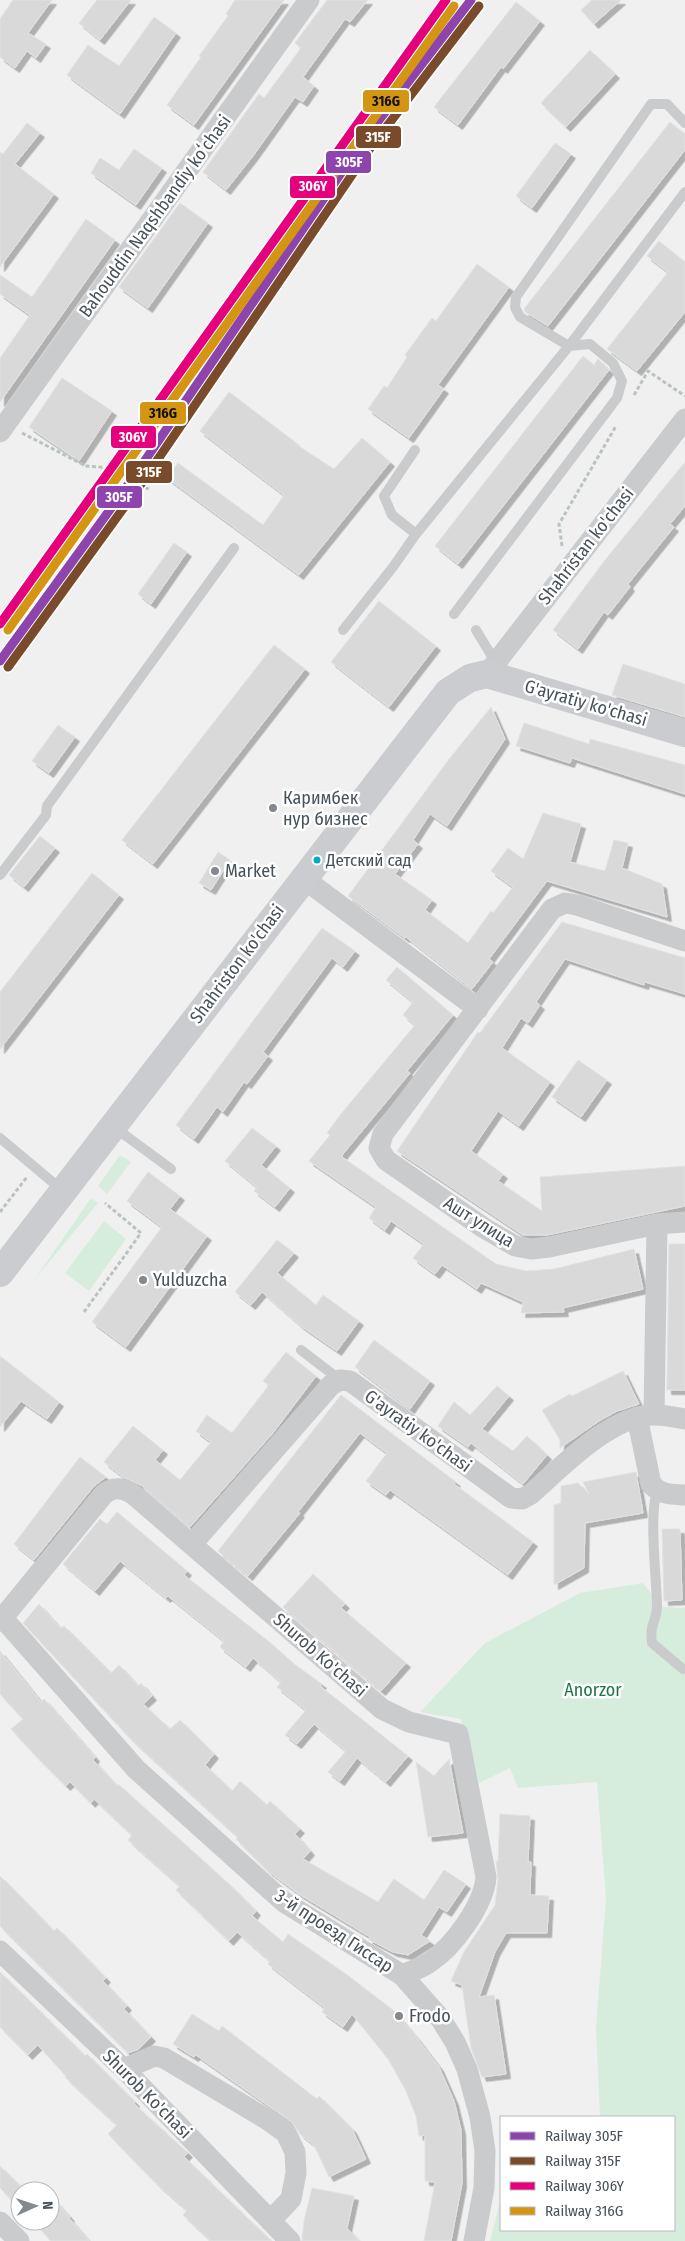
<svg xmlns="http://www.w3.org/2000/svg" width="685" height="2241" font-family="'Fira Sans Condensed',sans-serif">
	<defs>
		<filter id="shadow"><feDropShadow dx="4.5" dy="4.5" stdDeviation="0" flood-color="#0004"/></filter>
	</defs>
	<rect width="100%" height="100%" fill="#f0f0f0"/>
	<path fill="#d6edde" d="M 120,1155 L 131,1162 L 107,1194 L 98,1186 Z
		M 91,1198 L 98,1203 L 35,1279 Z
		M 104,1221 L 126,1239 L 89,1291 L 65,1273 Z
		M 643,1583 L 661,1607 L 685,1608 L 685,2241 L 490,2241 L 501,2198 L 501,2230 L 674,2230 L 674,2117 L 600,2117 L 596,2027 L 606,1899 L 597,1782 L 518,1788 L 510,1768 L 479,1783 L 461,1719 L 420,1712 L 485,1643 L 580,1593 Z"/>
	<path fill="#d9d9da" stroke="#e1e2e3" filter="url(#shadow)" d="M 13,0 L 52,0 L 28,33 L 46,44 L 36,58 L 27,51 L 15,68 L 0,57 L 0,19 Z
		M 97,0 L 131,0 L 100,40 L 79,23 Z
		M 235,0 L 284,0 L 194,125 L 167,105 L 201,57 L 199,56 L 228,16 L 226,14 Z
		M 327,0 L 368,0 L 350,22 L 345,19 L 303,77 L 314,86 L 303,102 L 295,97 L 253,156 L 226,190 L 203,172 L 259,94 L 264,98 L 301,48 L 295,43 Z
		M 592,0 L 621,0 L 594,24 L 581,10 Z
		M 516,2 L 540,21 L 503,69 L 501,67 L 458,125 L 434,107 Z
		M 154,17 L 176,33 L 120,114 L 67,75 L 88,45 L 119,66 Z
		M 590,50 L 615,74 L 566,127 L 541,103 Z
		M 670,122 L 685,134 L 685,150 L 548,326 L 525,312 L 524,309 Z
		M 27,123 L 40,133 L 15,164 L 54,194 L 0,267 L 0,152 L 3,154 Z
		M 555,143 L 571,154 L 532,208 L 516,196 Z
		M 134,149 L 162,168 L 136,205 L 91,173 L 100,158 L 119,170 Z
		M 180,203 L 208,223 L 148,308 L 119,287 Z
		M 86,219 L 115,240 L 0,402 L 0,358 L 30,315 L 0,294 L 0,275 L 32,297 Z
		M 659,241 L 685,262 L 685,312 L 637,371 L 607,349 L 668,272 L 647,256 Z
		M 477,264 L 509,287 L 438,385 L 444,389 L 409,438 L 368,409 L 384,386 L 387,388 L 407,357 L 405,355 L 432,318 L 436,321 Z
		M 583,356 L 594,365 L 598,359 L 609,370 L 458,564 L 435,546 Z
		M 62,378 L 112,411 L 79,461 L 29,427 Z
		M 229,392 L 295,442 L 294,443 L 334,469 L 362,438 L 390,462 L 299,575 L 167,478 L 178,463 L 263,525 L 284,495 L 200,431 Z
		M 685,462 L 685,506 L 670,524 L 674,527 L 628,584 L 630,587 L 608,615 L 604,612 L 578,649 L 553,630 L 605,560 Z
		M 174,543 L 187,552 L 151,604 L 138,594 Z
		M 379,601 L 436,646 L 389,707 L 331,662 Z
		M 274,645 L 305,669 L 153,864 L 122,840 Z
		M 623,664 L 685,684 L 685,717 L 612,695 Z
		M 491,707 L 505,739 L 447,826 L 430,814 L 413,840 L 418,844 L 395,874 L 432,900 L 425,910 L 468,943 L 491,911 L 493,913 L 513,887 L 491,871 L 508,848 L 523,859 L 543,813 L 581,824 L 570,862 L 605,871 L 614,840 L 628,843 L 622,868 L 662,884 L 667,917 L 547,881 L 489,959 L 493,962 L 472,989 L 406,937 L 405,938 L 348,896 L 450,758 Z
		M 524,723 L 589,744 L 590,739 L 685,765 L 685,794 L 572,758 L 570,763 L 516,746 Z
		M 58,725 L 75,737 L 49,773 L 32,761 Z
		M 40,836 L 55,848 L 24,887 L 9,875 Z
		M 218,852 L 230,860 L 211,890 L 199,883 Z
		M 92,873 L 119,895 L 0,1049 L 0,992 Z
		M 562,922 L 685,958 L 685,994 L 645,982 L 644,985 L 565,959 L 536,1002 L 540,1005 L 528,1023 L 521,1018 L 502,1048 L 550,1082 L 519,1126 L 498,1111 L 471,1151 L 503,1174 L 498,1181 L 542,1211 L 540,1177 L 685,1166 L 685,1206 L 547,1235 L 523,1235 L 397,1151 L 478,1032 L 480,1033 Z
		M 322,928 L 355,951 L 343,967 L 332,958 L 263,1052 L 268,1056 L 247,1084 L 244,1082 L 223,1112 L 217,1107 L 194,1139 L 176,1125 Z
		M 397,967 L 453,1015 L 407,1071 L 410,1073 L 343,1154 L 342,1157 L 496,1264 L 526,1271 L 554,1269 L 634,1249 L 643,1289 L 563,1308 L 564,1312 L 521,1313 L 523,1302 L 481,1283 L 477,1289 L 442,1265 L 435,1274 L 413,1258 L 424,1244 L 391,1221 L 385,1230 L 369,1218 L 376,1207 L 309,1161 L 330,1135 L 327,1133 L 341,1114 L 415,1025 L 403,1015 L 413,1002 L 386,980 Z
		M 578,1060 L 607,1080 L 581,1117 L 552,1097 Z
		M 252,1128 L 276,1146 L 261,1165 L 290,1188 L 275,1207 L 254,1191 L 257,1187 L 225,1161 Z
		M 148,1172 L 180,1196 L 170,1209 L 207,1236 L 126,1347 L 92,1322 L 162,1227 L 127,1201 Z
		M 277,1240 L 294,1253 L 277,1273 L 316,1305 L 323,1295 L 359,1321 L 337,1351 L 301,1326 L 262,1292 L 251,1305 L 235,1292 Z
		M 669,1244 L 685,1244 L 685,1390 L 667,1390 Z
		M 374,1340 L 430,1381 L 410,1409 L 355,1367 Z
		M 286,1352 L 316,1376 L 273,1433 L 190,1527 L 141,1485 L 123,1477 L 104,1462 L 133,1426 L 163,1450 L 155,1460 L 180,1480 L 211,1442 L 196,1431 L 207,1415 L 232,1433 L 269,1385 L 263,1381 Z
		M 0,1356 L 59,1402 L 47,1419 L 21,1401 L 0,1427 Z
		M 623,1371 L 639,1404 L 617,1411 L 599,1421 L 560,1448 L 560,1440 L 542,1410 L 570,1394 L 572,1396 Z
		M 497,1386 L 509,1396 L 482,1429 L 513,1451 L 527,1436 L 547,1455 L 523,1484 L 471,1443 L 468,1447 L 438,1426 L 454,1402 L 470,1415 Z
		M 341,1395 L 456,1482 L 454,1484 L 533,1542 L 508,1575 L 390,1490 L 386,1495 L 366,1481 L 387,1453 L 360,1433 L 298,1512 L 300,1513 L 248,1576 L 218,1551 Z
		M 80,1457 L 106,1477 L 94,1486 L 34,1560 L 14,1544 Z
		M 636,1472 L 643,1513 L 585,1523 L 584,1568 L 554,1585 L 554,1505 L 561,1503 L 561,1486 L 578,1483 L 589,1494 L 583,1482 Z
		M 117,1512 L 187,1571 L 184,1575 L 267,1640 L 294,1664 L 322,1684 L 320,1686 L 408,1756 L 386,1782 L 357,1758 L 340,1781 L 328,1772 L 346,1751 L 314,1724 L 297,1744 L 285,1735 L 306,1710 L 277,1687 L 281,1682 L 253,1658 L 246,1667 L 220,1647 L 224,1641 L 168,1596 L 166,1598 L 120,1561 L 95,1591 L 63,1564 L 100,1519 L 107,1524 Z
		M 662,1529 L 680,1529 L 682,1600 L 664,1601 Z
		M 313,1574 L 345,1604 L 341,1608 L 406,1663 L 381,1691 L 283,1607 Z
		M 39,1604 L 61,1629 L 64,1626 L 111,1673 L 119,1665 L 138,1686 L 141,1683 L 152,1696 L 143,1704 L 170,1729 L 180,1720 L 214,1754 L 205,1765 L 232,1791 L 240,1781 L 267,1805 L 270,1801 L 300,1829 L 295,1834 L 310,1851 L 303,1859 L 378,1902 L 394,1879 L 424,1900 L 444,1870 L 466,1884 L 447,1912 L 439,1907 L 421,1935 L 430,1941 L 408,1955 L 393,1952 L 368,1939 L 370,1937 L 299,1894 L 268,1871 L 236,1839 L 238,1837 L 130,1738 L 23,1623 Z
		M 0,1651 L 41,1702 L 44,1699 L 95,1757 L 93,1760 L 117,1786 L 118,1784 L 230,1885 L 256,1911 L 252,1916 L 283,1942 L 288,1934 L 346,1974 L 393,2010 L 416,2037 L 439,2067 L 454,2101 L 461,2130 L 462,2183 L 451,2241 L 424,2241 L 435,2182 L 425,2181 L 425,2135 L 419,2136 L 416,2116 L 405,2089 L 388,2059 L 352,2014 L 343,2027 L 322,2012 L 325,2008 L 268,1964 L 270,1961 L 237,1932 L 229,1941 L 176,1890 L 180,1886 L 128,1840 L 132,1835 L 94,1799 L 91,1803 L 70,1782 L 66,1786 L 34,1754 L 11,1729 L 23,1719 L 0,1694 Z
		M 449,1759 L 463,1833 L 428,1837 L 416,1762 L 434,1776 Z
		M 500,1814 L 530,1816 L 528,1862 L 531,1862 L 530,1895 L 549,1896 L 547,1933 L 506,1933 L 495,1952 L 479,1997 L 494,1995 L 506,2074 L 482,2077 L 471,2048 L 462,1985 L 451,1981 L 464,1952 L 495,1905 L 498,1879 L 496,1861 L 498,1861 Z
		M 0,1876 L 54,1931 L 57,1928 L 106,1978 L 103,1981 L 127,2006 L 124,2009 L 151,2037 L 139,2049 L 128,2053 L 0,1926 Z
		M 0,1972 L 85,2056 L 87,2054 L 135,2102 L 134,2104 L 188,2153 L 184,2157 L 271,2241 L 211,2241 L 183,2215 L 187,2210 L 157,2184 L 108,2134 L 117,2125 L 65,2077 L 66,2076 L 38,2045 L 28,2055 L 0,2027 Z
		M 192,2014 L 219,2031 L 222,2026 L 317,2099 L 319,2096 L 352,2129 L 366,2159 L 329,2177 L 314,2145 L 300,2134 L 293,2123 L 196,2055 L 194,2057 L 173,2044 Z
		M 0,2166 L 20,2186 L 20,2208 L 0,2188 Z
		M 312,2188 L 354,2196 L 347,2228 L 359,2241 L 302,2241 L 304,2221 Z
		M 50,2195 L 70,2217 L 69,2218 L 89,2241 L 51,2241 L 33,2221 L 50,2221 Z"/>
	<g fill="none" stroke-linecap="round" stroke-linejoin="round">
		<path stroke="#b9c3c0" stroke-width="3" stroke-dasharray="4 2.5" stroke-linecap="butt" d="M 634,395 L 648,371 L 685,396
			M 22,433 L 86,466 L 112,468 L 150,490
			M 562,546 L 559,524 L 616,426
			M 0,1212 L 27,1177
			M 84,1312 L 141,1233 L 105,1203"/>
		<path stroke="#cacbcd" stroke-width="10" d="M 416,534 L 569,346 L 685,192
			M 454,614 L 617,398 L 622,381 L 613,363 L 590,344 L 569,346 L 520,317 L 515,307 L 516,297 L 651,104 L 667,104 L 685,123
			M 343,630 L 393,567 L 416,534 L 392,515 L 384,496 L 415,450
			M 476,630 L 496,663
			M 0,875 L 46,815 L 47,806 L 234,548
			M 114,1127 L 171,1169
			M 0,1138 L 62,1190
			M 301,1350 L 340,1380
			M 658,1491 C 648,1507 657,1584 657,1606 C 657,1621 649,1624 652,1643 L 683,1669"/>
		<path stroke="#cacbcd" stroke-width="21" d="M 0,432 L 309,0
			M 487,674 L 685,419
			M 303,878 L 478,1009
			M 685,941 L 577,905 L 565,903 L 552,909 L 383,1134 L 379,1148 L 386,1160 L 484,1228 L 515,1246 L 531,1249 L 549,1247 L 657,1224 L 685,1222
			M 654,1415 L 657,1224
			M 637,1417 L 651,1484 C 661,1495 671,1494 685,1495
			M 192,1544 L 331,1385 L 340,1380 L 350,1381 L 511,1498 L 522,1499 L 531,1494 C 561,1467 612,1414 655,1415 C 665,1415 675,1417 685,1419
			M 0,1615 L 136,1769 L 284,1902 L 402,1975 L 440,2018 L 455,2042 L 467,2069 L 480,2117 L 485,2151 L 484,2188 L 474,2241
			M 0,1621 L 104,1494 C 114,1486 122,1488 133,1494 L 382,1709 L 409,1722 L 458,1734 L 486,1877 C 484,1905 453,1947 430,1962 C 422,1968 411,1971 402,1975
			M 0,1951 L 124,2069 L 290,2241
			M 124,2069 L 154,2056 L 164,2058 L 268,2120 L 286,2133 L 295,2152 L 296,2173 L 291,2199 L 270,2221
			M 0,2222 L 19,2241"/>
		<path stroke="#cacccf" stroke-width="28" d="M 0,1273 L 448,692 L 470,678 L 487,674 L 685,733"/>
		<defs>
			<path id="rail-1" d="M 0,661 L 133,478 L 363,141 L 471,0"/>
			<path id="rail-2" d="M 8,667 L 141,484 L 371,147 L 479,6"/>
			<path id="rail-3" d="M 0,624 L 446,0"/>
			<path id="rail-4" d="M 8,630 L 454,6"/>
		</defs>
		<use href="#rail-1" stroke="#fff" stroke-width="12"/>
		<use href="#rail-2" stroke="#fff" stroke-width="12"/>
		<use href="#rail-3" stroke="#fff" stroke-width="12"/>
		<use href="#rail-4" stroke="#fff" stroke-width="12"/>
		<use href="#rail-1" stroke="#8e44ad" stroke-width="9"/>
		<use href="#rail-2" stroke="#7a4b2a" stroke-width="9"/>
		<use href="#rail-3" stroke="#e5007d" stroke-width="9"/>
		<use href="#rail-4" stroke="#d49512" stroke-width="9"/>
	</g>
	<g fill="#83898e" stroke="#fff" stroke-width="2">
		<circle cx="273" cy="808" r="5"/>
		<circle cx="215" cy="871" r="5"/>
		<circle cx="143" cy="1280" r="5"/>
		<circle cx="399" cy="2016" r="5"/>
	</g>
	<circle fill="#00a9ce" stroke="#fff" stroke-width="2" cx="317" cy="860" r="4.5"/>
	<g text-anchor="middle" stroke-width="5" stroke-linejoin="round" paint-order="stroke">
		<g font-size="17" fill="#48525a" stroke="#fff" text-anchor="start">
			<text x="326" y="866">Детский сад</text>
		</g>
		<g font-size="18" fill="#48525a" stroke="#fff">
			<text transform="translate(155 216) rotate(-54)" y="6">Bahouddin Naqshbandiy koʻchasi</text>
			<text transform="translate(586 546) rotate(-52)" y="6">Shahristan ko'chasi</text>
			<text transform="translate(586 703) rotate(16)" y="6">G'ayratiy ko'chasi</text>
			<text transform="translate(237 964) rotate(-53)" y="6">Shahriston ko'chasi</text>
			<text transform="translate(479 1222) rotate(32)" y="6">Ашт улица</text>
			<text transform="translate(418 1431) rotate(36)" y="6">G'ayratiy ko'chasi</text>
			<text transform="translate(320 1655) rotate(41)" y="6">Shurob Ko'chasi</text>
			<text transform="translate(334 1931) rotate(33)" y="6">3-й проезд Гиссар</text>
			<text transform="translate(147 2094) rotate(45)" y="6">Shurob Ko'chasi</text>
		</g>
		<g font-size="18" fill="#48525a" stroke="#fff" text-anchor="start">
			<text x="283" y="804">Каримбек<tspan x="283" dy="21">нур бизнес</tspan></text>
			<text x="225" y="877">Market</text>
			<text x="153" y="1286">Yulduzcha</text>
			<text x="409" y="2022">Frodo</text>
		</g>
		<g font-size="18" fill="#1f7648" stroke="#fff">
			<text x="593" y="1696">Anorzor</text>
		</g>
	</g>
	<g stroke="#fff" stroke-width="2">
		<rect x="362" y="89" width="48" height="24" rx="5" fill="#d49512"/>
		<rect x="355" y="125" width="47" height="24" rx="5" fill="#7a4b2a"/>
		<rect x="325" y="150" width="47" height="24" rx="5" fill="#8e44ad"/>
		<rect x="289" y="175" width="47" height="24" rx="5" fill="#e5007d"/>
		<rect x="139" y="401" width="48" height="24" rx="5" fill="#d49512"/>
		<rect x="110" y="425" width="47" height="24" rx="5" fill="#e5007d"/>
		<rect x="125" y="460" width="48" height="24" rx="5" fill="#7a4b2a"/>
		<rect x="96" y="485" width="47" height="24" rx="5" fill="#8e44ad"/>
	</g>
	<g font-size="14" text-anchor="middle" font-weight="bold" fill="#fff">
		<text x="378" y="142">315F</text>
		<text x="349" y="167">305F</text>
		<text x="313" y="191">306Y</text>
		<text x="133" y="442">306Y</text>
		<text x="149" y="477">315F</text>
		<text x="119" y="502">305F</text>
	</g>
	<g font-size="14" text-anchor="middle" font-weight="bold" fill="#111">
		<text x="386" y="106">316G</text>
		<text x="163" y="418">316G</text>
	</g>
	<rect x="500" y="2116" width="175" height="115" fill="#ffffff" stroke="#b6babd"/>
	<rect x="510" y="2132" width="25" height="8" fill="#8e44ad" stroke="#b6babd"/>
	<text x="545" y="2141" font-size="15" fill="#48525a">Railway 305F</text>
	<rect x="510" y="2157" width="25" height="8" fill="#7a4b2a" stroke="#b6babd"/>
	<text x="545" y="2166" font-size="15" fill="#48525a">Railway 315F</text>
	<rect x="510" y="2182" width="25" height="8" fill="#e5007d" stroke="#b6babd"/>
	<text x="545" y="2191" font-size="15" fill="#48525a">Railway 306Y</text>
	<rect x="510" y="2207" width="25" height="8" fill="#d49512" stroke="#b6babd"/>
	<text x="545" y="2216" font-size="15" fill="#48525a">Railway 316G</text>
	<g transform="translate(35 2206) rotate(87)"><circle r="24" fill="#ffffff" stroke="#b6babd"/>
	<path d="M0-4L9 19L0 12L-9 19Z" fill="#83898e"/>
	<text y="-8" font-size="14" font-weight="bold" text-anchor="middle" fill="#48525a">N</text>
	</g>
</svg>
